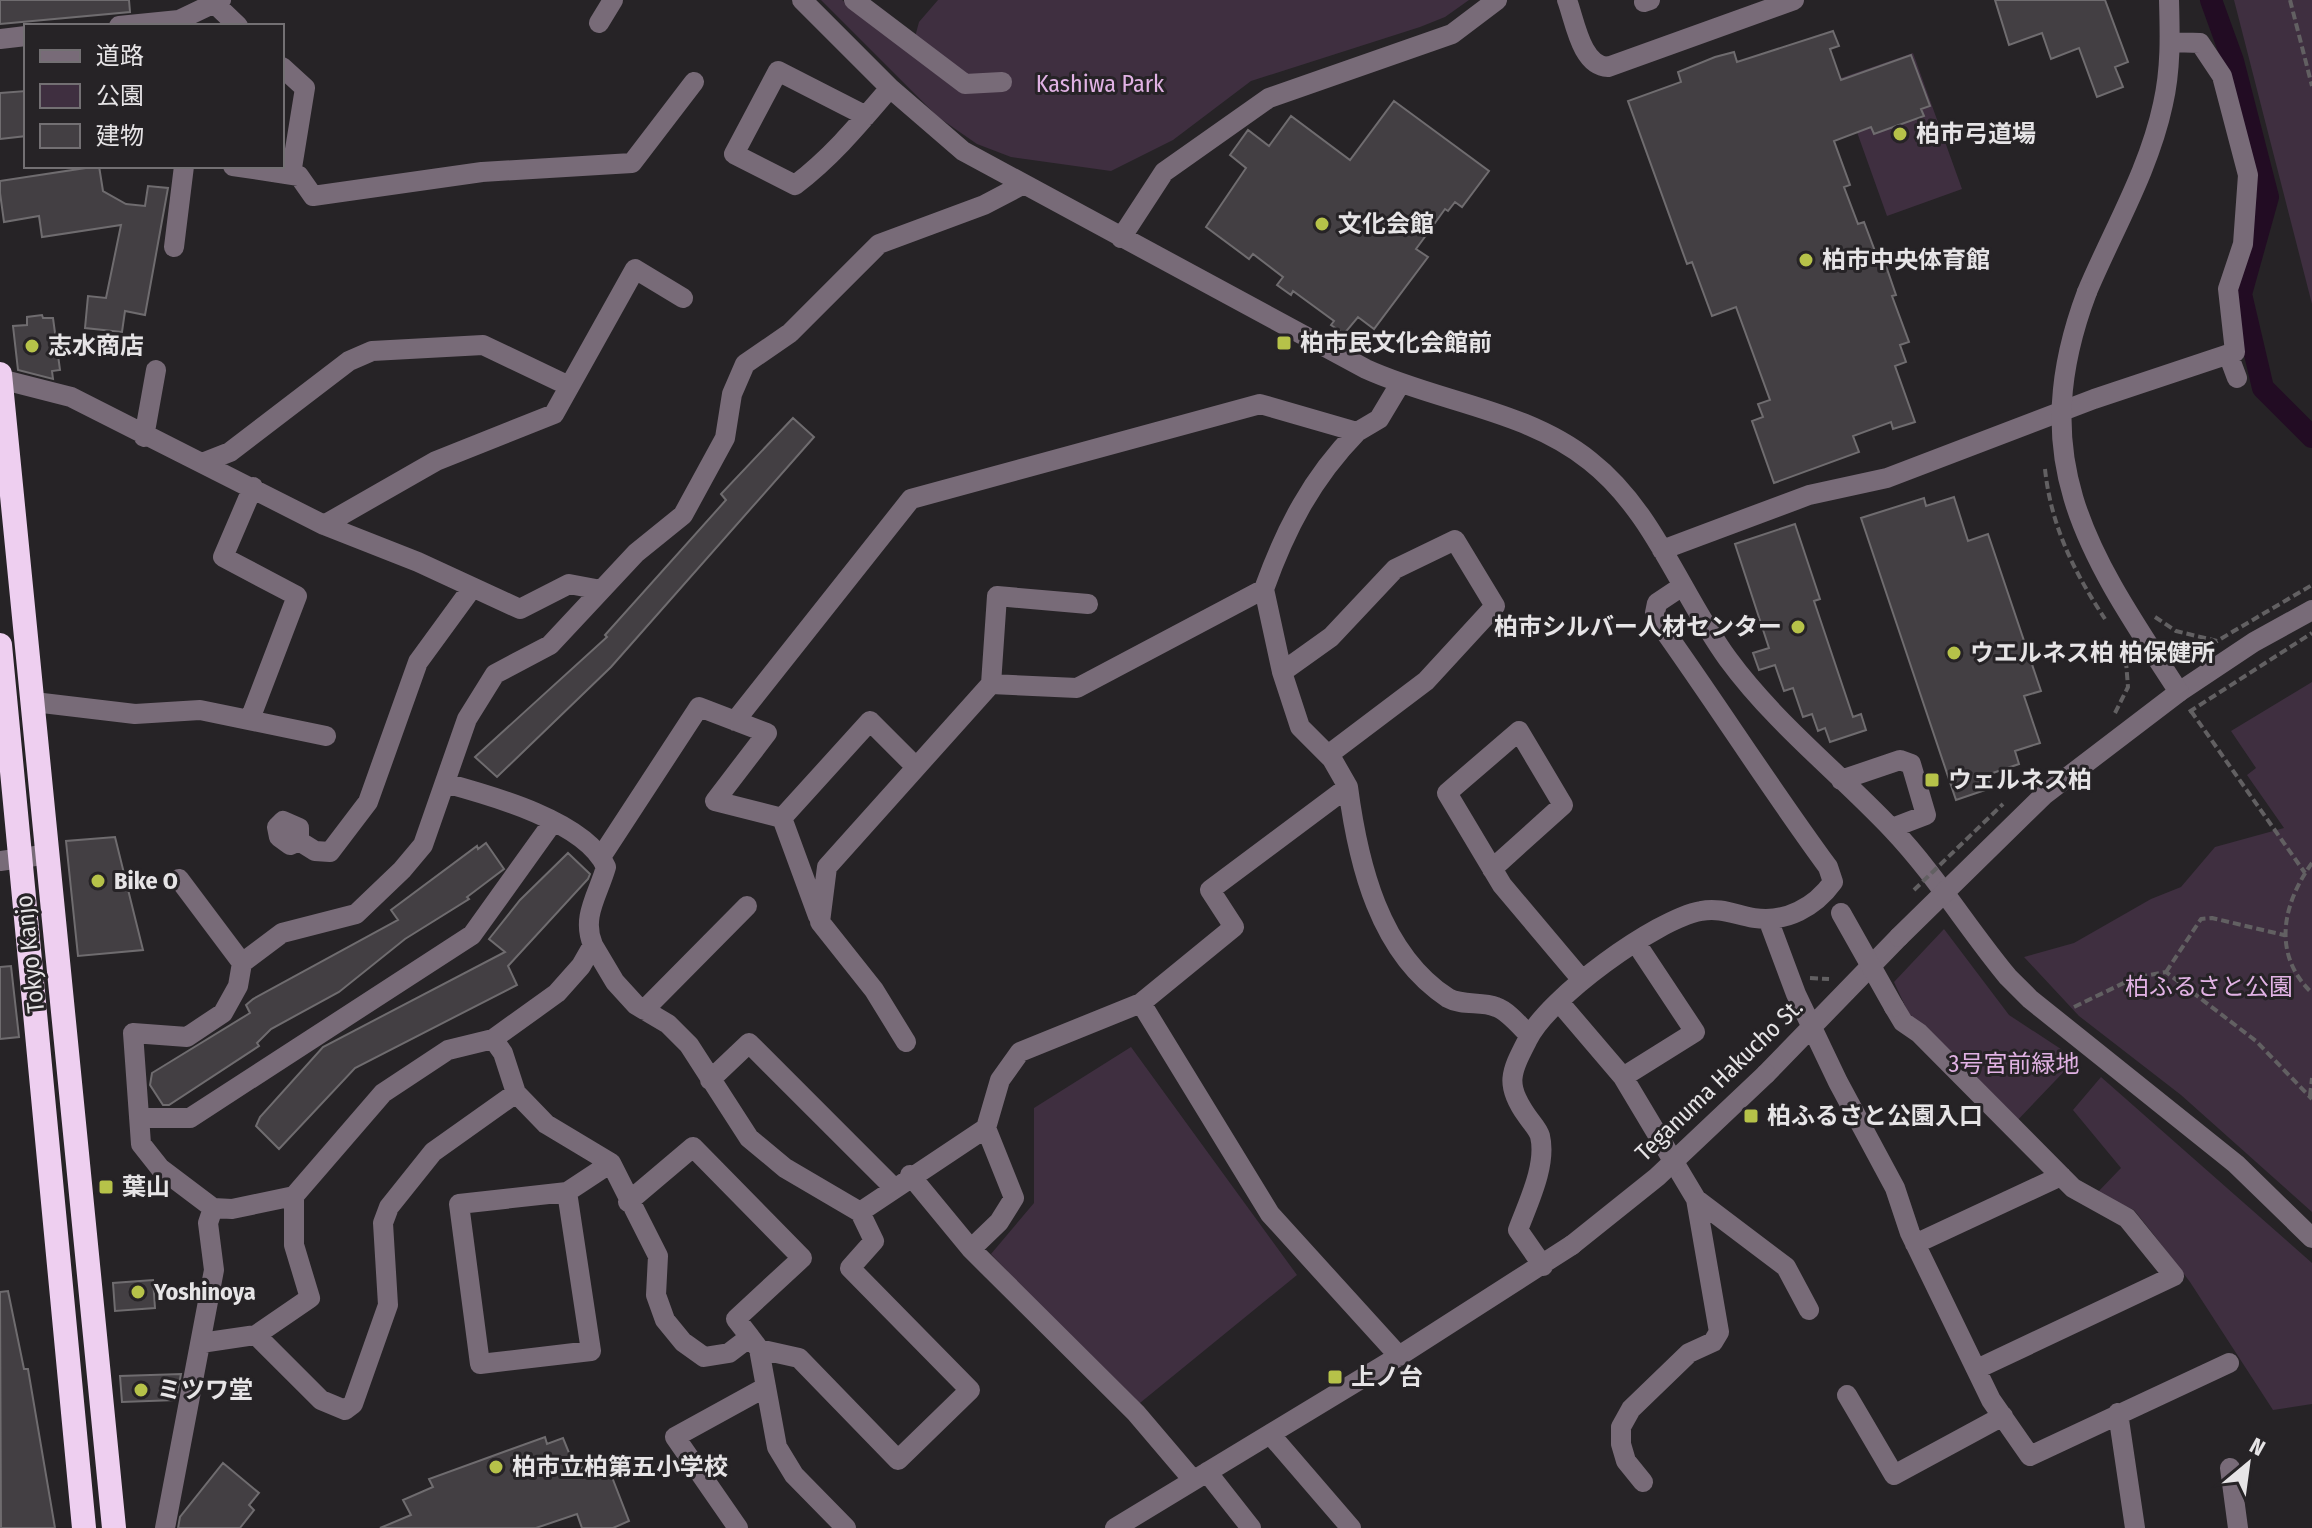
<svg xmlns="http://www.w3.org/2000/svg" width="2312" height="1528" font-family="'Fira Sans Condensed','Noto Sans JP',sans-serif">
	<rect width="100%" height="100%" fill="#262326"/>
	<path fill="#3f2f40" d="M 821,0 L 842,0 L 911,52 L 919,22 L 938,0 L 1469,0 L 1445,17 L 1420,27 L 1251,81 L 1173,140 L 1111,171 L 1011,157 L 977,144 L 938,117 Z
		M 2234,0 L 2312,0 L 2312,304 Z
		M 1913,53 L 1962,189 L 1887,216 L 1838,79 Z
		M 2312,682 L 2312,1212 L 2181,1095 L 2079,1016 L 2024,957 L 2074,943 L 2151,899 L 2181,887 L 2215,847 L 2284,828 L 2247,775 L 2256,768 L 2231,731 Z
		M 1944,929 L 2009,1015 L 2076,1059 L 2013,1125 L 1913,1023 L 1894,982 Z
		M 1131,1047 L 1297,1275 L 1135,1407 L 991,1254 L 1034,1203 L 1034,1108 Z
		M 2101,1077 L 2312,1263 L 2312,1404 L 2273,1410 L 2190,1282 L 2154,1235 L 2134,1210 L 2097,1193 L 2121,1168 L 2073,1110 Z"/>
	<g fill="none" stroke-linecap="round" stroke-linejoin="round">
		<path stroke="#220c23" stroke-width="22" d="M 2211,0 L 2233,61 L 2268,197 L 2241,294 L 2263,388 L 2312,437"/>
	</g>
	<path fill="#433f43" stroke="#6f6c6f" stroke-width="2" d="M 0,0 L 129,0 L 130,12 L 0,24 Z
		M 1995,0 L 2105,0 L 2128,62 L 2115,67 L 2123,87 L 2097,97 L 2079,48 L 2051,59 L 2042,33 L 2009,45 Z
		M 1833,31 L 1839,46 L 1830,49 L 1841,80 L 1911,55 L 1930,106 L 1921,109 L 1924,116 L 1874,134 L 1871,127 L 1834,141 L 1850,185 L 1844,187 L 1858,224 L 1864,222 L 1881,267 L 1886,266 L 1896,295 L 1892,296 L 1909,342 L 1900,345 L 1906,362 L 1895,366 L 1915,422 L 1893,429 L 1891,422 L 1853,436 L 1859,452 L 1774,483 L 1752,421 L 1763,417 L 1758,404 L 1770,400 L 1736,307 L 1712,316 L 1692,262 L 1687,264 L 1628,101 L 1681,82 L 1678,72 L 1715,57 L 1734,52 L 1737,62 Z
		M 26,91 L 26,136 L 0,139 L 0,93 Z
		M 1394,101 L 1489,171 L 1462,207 L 1455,202 L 1448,211 L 1445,209 L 1427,234 L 1416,249 L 1428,257 L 1374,329 L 1358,317 L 1344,334 L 1331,325 L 1334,321 L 1293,291 L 1291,295 L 1277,285 L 1283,277 L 1253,254 L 1249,259 L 1206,227 L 1246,168 L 1230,155 L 1248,130 L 1269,146 L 1291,116 L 1350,160 Z
		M 99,166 L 103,191 L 126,204 L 145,206 L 148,186 L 168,188 L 145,315 L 125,311 L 122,332 L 85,328 L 88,296 L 106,298 L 121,225 L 42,237 L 39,216 L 4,222 L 0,193 L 0,181 Z
		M 42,315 L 43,318 L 53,318 L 60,370 L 52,371 L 53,379 L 18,370 L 13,326 L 27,325 L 27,317 Z
		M 793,418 L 814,437 L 611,667 L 497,777 L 475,757 L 607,637 L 605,635 L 726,500 L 721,494 Z
		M 1954,497 L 1968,541 L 1988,534 L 2041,691 L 2024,696 L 2040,743 L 2015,751 L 2019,764 L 1987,775 L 1991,788 L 1956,800 L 1861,518 L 1924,498 L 1926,506 Z
		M 1795,524 L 1820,599 L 1814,601 L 1853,717 L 1861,714 L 1866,730 L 1830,742 L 1825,728 L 1818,731 L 1812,714 L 1803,717 L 1793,688 L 1784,691 L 1775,665 L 1759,670 L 1753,653 L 1769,648 L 1735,544 Z
		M 115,837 L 143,950 L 78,956 L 66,841 Z
		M 486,843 L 504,869 L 467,897 L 469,899 L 405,939 L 339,992 L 271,1029 L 257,1043 L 259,1046 L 169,1105 L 163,1105 L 150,1085 L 152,1073 L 250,1013 L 246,1005 L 253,999 L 398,920 L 391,910 L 477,846 L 478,849 Z
		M 568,853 L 590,874 L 588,879 L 508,966 L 517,985 L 355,1068 L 279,1149 L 256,1126 L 260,1117 L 323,1047 L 505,952 L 489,939 L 520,900 Z
		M 11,966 L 19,1037 L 0,1039 L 0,967 Z
		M 153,1280 L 155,1308 L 115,1311 L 113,1283 Z
		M 8,1291 L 24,1369 L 28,1369 L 55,1528 L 1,1528 L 0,1292 Z
		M 181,1374 L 176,1400 L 122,1402 L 120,1376 Z
		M 545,1437 L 547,1444 L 563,1438 L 576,1470 L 605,1459 L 629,1521 L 613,1528 L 582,1528 L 577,1514 L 536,1528 L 380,1528 L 411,1515 L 403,1500 L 433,1487 L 429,1479 Z
		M 223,1463 L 259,1493 L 249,1505 L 254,1510 L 240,1528 L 178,1528 L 180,1517 Z"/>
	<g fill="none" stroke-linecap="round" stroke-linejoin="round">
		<path stroke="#626062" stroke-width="4" stroke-dasharray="8 4" stroke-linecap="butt" d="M 2290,0 L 2312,86
			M 2191,711 L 2305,873
			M 2312,863 C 2283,903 2271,954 2312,993
			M 2166,972 L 2201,919 L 2212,918 L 2284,935
			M 1810,978 L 1829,979
			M 2074,1007 L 2134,978 L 2166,972 L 2256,1041 L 2312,1099
			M 2310,1096 L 2312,1078"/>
		<path stroke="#786b78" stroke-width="20" d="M 802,0 L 890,88 L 963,151 L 1366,369 C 1438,402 1527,410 1590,461 C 1654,511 1681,595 1728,659 C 1775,723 1838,772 1892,829 C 1935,874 1968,929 2008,977 L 2030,999 L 2236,1164 L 2312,1238
			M 854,0 L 965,84 L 1002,82
			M 1567,0 C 1575,21 1581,66 1608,67 L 1794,0
			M 1644,2 L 1650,0
			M 214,3 L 238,26
			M 599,23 L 613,0
			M 119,26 L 179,20 L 221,0
			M 0,39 L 26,36
			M 282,67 L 305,88 L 291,174
			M 866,116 L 778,71 L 734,154 L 795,185 C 832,157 860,123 890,88
			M 233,166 L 299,176 L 313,196 L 482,172 L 632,163 L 694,82
			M 1121,238 L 1164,172 L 1269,98 L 1452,34 L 1497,0
			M 174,247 L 184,166
			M 2087,292 C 2113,230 2149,170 2163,104 C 2171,69 2170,35 2169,0
			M 2228,354 L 2237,378
			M 0,379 L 71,397 L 324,525 L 418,562 L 520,609 L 569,584 L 601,590
			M 144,437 L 156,370
			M 202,463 L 230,452 L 349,361 L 372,351 L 483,345 L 569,386
			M 324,525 L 436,461 L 554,414 L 635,269 L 683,298
			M 1662,550 L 1809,495 L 1887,478 L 2094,399 L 2235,352 L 2228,289 L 2243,244 L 2248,175 L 2222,76 L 2200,43 L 2170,42
			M 1264,589 C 1286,528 1312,478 1357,432
			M 991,684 L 997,596 L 1088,604
			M 2179,692 L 2254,642 L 2312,610
			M 34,702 L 135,714 L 200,710 L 326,736
			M 250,719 L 297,596 L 223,557 L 253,487
			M 735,721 L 911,499 L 1260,404 L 1357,432 L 1379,419 L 1400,384
			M 1328,755 L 1426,681 L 1495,606 L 1455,540 L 1395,569 L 1331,637 L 1282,672 L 1300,727 L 1332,759 L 1348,787
			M 1841,780 L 1900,760 L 1911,764 L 1926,815 L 1892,828
			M 445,783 C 489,795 586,821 606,867 C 598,895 581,917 593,945
			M 299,841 L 299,828 L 283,821 L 277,827 L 279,837 L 290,845 L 299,841 L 315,851 L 330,852 L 368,802 L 418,662 L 472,588
			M 601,857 L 699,707 L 767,733 L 715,801 L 782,818
			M 0,861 L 49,854
			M 1492,869 L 1563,805 L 1519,731 L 1447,793 L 1502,885 L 1582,980
			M 179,879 L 242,963
			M 818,916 L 782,818 L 870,721 L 916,767
			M 1768,919 L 1796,994 L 1838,1082 L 1895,1188 L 1910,1233 L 1991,1400 L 2030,1456 L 2229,1363
			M 1559,1002 L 1623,1077 L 1696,1199 L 1719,1332 L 1713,1342 L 1689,1353 L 1631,1409 L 1621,1427 L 1621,1444 L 1626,1461 L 1643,1482
			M 1894,1007 L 1903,1022 L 1919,1033 L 2073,1188 L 2127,1218 L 2174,1276 L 1977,1369
			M 644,1010 L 747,906
			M 493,1039 L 503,1053 L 516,1093 L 546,1124 L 611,1163 L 658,1256 L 656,1295 L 665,1320 L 683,1342 L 704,1357 L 729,1353 L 750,1337 L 759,1349 L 777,1447 L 794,1475 L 846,1528
			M 906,1042 L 874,990 L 820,922 L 827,867 L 991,684 L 1077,688 L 1264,589 L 1282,672
			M 1766,1074 L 1899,937
			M 1623,1077 L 1695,1032 L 1636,943
			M 710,1080 L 749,1043 L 893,1187
			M 139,1118 L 190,1118 L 472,935 L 553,822
			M 986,1128 L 860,1212 L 785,1168 L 749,1138 L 689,1045 L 668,1024 L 636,1005 L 615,982 L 593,945 L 581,966 L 557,993 L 493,1039 L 448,1050 L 383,1093 L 294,1196 L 232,1209 L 213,1208 L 160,1168 L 141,1144 L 133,1033 L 187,1037 L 223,1013 L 238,986 L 242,963 L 282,933 L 356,914 L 402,870 L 423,845 L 467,719 L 495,674 L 550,645 L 636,553 L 683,515 L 725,438 L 732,394 L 745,364 L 790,333 L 879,244 L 984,205 L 1022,185
			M 910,1175 L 971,1249 L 1136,1413 L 1193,1480
			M 567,1192 L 591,1351 L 480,1364 L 459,1204 L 567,1192 L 611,1163
			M 1696,1199 L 1786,1267 L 1809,1310
			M 628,1202 L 693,1147 L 802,1258 L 736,1319 L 750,1337
			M 1915,1244 L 2061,1176
			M 971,1249 L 999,1222 L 1014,1198 L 986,1128 L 1000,1080 L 1020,1052 L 1141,1003
			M 1543,1266 L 1518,1230 C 1528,1203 1547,1165 1540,1136 C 1538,1129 1531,1122 1527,1116 C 1504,1084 1511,1072 1528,1039 C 1548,998 1656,919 1701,911 C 1720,907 1736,915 1754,918 C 1786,923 1815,907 1833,882 L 1828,867 C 1770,788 1718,706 1661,626 L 1655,613 L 1657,603 L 1681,587
			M 256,1335 L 321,1400 L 345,1410 L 353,1404 L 388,1305 L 383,1223 L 389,1207 L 433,1152 L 516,1093
			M 201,1343 L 256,1335 L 310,1298 L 294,1245 L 294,1196
			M 759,1349 L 799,1358 L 898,1460 L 970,1390 L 850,1268 L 874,1241 L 860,1212
			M 1399,1356 L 1270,1214 L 1141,1003 L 1234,927 L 1210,890 L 1348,787 C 1358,863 1379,953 1448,998 C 1462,1006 1482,1001 1496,1007 C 1508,1011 1520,1026 1529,1035
			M 1847,1395 L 1894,1475 L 2003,1416
			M 2118,1413 L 2135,1528
			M 1270,1434 L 1351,1528
			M 2230,1468 L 2238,1528
			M 1207,1472 L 1251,1528
			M 165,1528 L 214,1270 L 208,1223 L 213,1208
			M 738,1528 L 675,1437 L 766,1387
			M 1115,1528 L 1399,1356 L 1572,1245"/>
		<path stroke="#eecff0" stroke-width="24" d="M 0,374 L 114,1528
			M 0,645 L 84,1528"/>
		<path stroke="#626062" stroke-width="4" stroke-dasharray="8 4" stroke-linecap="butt" d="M 2045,469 C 2051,526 2074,572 2105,619
			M 2155,617 L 2176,631 L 2217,641 L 2312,585
			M 2189,712 L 2312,633
			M 2115,713 L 2128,687 L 2125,649
			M 1914,890 L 2003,804"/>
		<path stroke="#786b78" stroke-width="20" d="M 1841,913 L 1894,1007
			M 1899,937 L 2044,795 L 2179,692 C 2089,554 2023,462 2087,292
			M 1572,1245 L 1657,1177 L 1766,1074"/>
	</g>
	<g fill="#b6c249" stroke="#262326" stroke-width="3">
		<circle cx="1900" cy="134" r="8"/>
		<circle cx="1322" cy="224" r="8"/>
		<circle cx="1806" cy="260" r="8"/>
		<rect x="1276" y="335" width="16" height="16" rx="4"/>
		<circle cx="32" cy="346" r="8"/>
		<circle cx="1798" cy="627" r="8"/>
		<circle cx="1954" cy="653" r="8"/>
		<rect x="1924" y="772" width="16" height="16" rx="4"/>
		<circle cx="98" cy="881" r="8"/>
		<rect x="1743" y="1108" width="16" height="16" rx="4"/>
		<rect x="98" y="1179" width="16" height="16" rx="4"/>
		<circle cx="138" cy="1292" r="8"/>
		<rect x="1327" y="1369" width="16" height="16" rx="4"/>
		<circle cx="141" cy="1390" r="8"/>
		<circle cx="496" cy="1467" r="8"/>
	</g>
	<g text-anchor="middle" stroke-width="6" stroke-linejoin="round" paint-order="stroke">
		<g font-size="24" fill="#e1b2e4" stroke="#262326">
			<text x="1100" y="92">Kashiwa Park</text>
			<text x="2209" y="995">柏ふるさと公園</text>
			<text x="2014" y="1072">3号宮前緑地</text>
		</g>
		<g font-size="24" font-weight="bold" fill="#e6e4e6" stroke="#262326" text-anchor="start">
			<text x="1916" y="142">柏市弓道場</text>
			<text x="1338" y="232">文化会館</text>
			<text x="1822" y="268">柏市中央体育館</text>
			<text x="1300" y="351">柏市民文化会館前</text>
			<text x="48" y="354">志水商店</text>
			<text x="1782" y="635" text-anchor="end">柏市シルバー人材センター</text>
			<text x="1970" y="661">ウエルネス柏 柏保健所</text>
			<text x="1948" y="788">ウェルネス柏</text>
			<text x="114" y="889">Bike O</text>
			<text x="1767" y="1124">柏ふるさと公園入口</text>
			<text x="122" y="1195">葉山</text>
			<text x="154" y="1300">Yoshinoya</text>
			<text x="1351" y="1385">上ノ台</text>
			<text x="157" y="1398">ミツワ堂</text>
			<text x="512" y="1475">柏市立柏第五小学校</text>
		</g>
		<g font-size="24" fill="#e6e4e6" stroke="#262326">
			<text transform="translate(30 954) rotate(-96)" y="8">Tokyo Kanjo</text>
			<text transform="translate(1719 1080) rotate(-44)" y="8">Teganuma Hakucho St.</text>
		</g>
	</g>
	<rect x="24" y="24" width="260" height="144" fill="#262326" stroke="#737073" stroke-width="2"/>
	<rect x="40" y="50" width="40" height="12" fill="#786b78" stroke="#737073" stroke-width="2"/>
	<text x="96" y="64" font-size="24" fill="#e6e4e6">道路</text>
	<rect x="40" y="84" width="40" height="24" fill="#3f2f40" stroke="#737073" stroke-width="2"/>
	<text x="96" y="104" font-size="24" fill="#e6e4e6">公園</text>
	<rect x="40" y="124" width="40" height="24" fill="#433f43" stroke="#737073" stroke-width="2"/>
	<text x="96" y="144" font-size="24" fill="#e6e4e6">建物</text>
	<g transform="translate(2248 1464) rotate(29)" stroke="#262326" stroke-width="6" paint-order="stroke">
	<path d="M0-6L14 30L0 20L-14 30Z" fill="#e6e4e6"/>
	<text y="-12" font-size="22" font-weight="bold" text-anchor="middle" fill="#e6e4e6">N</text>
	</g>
</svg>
